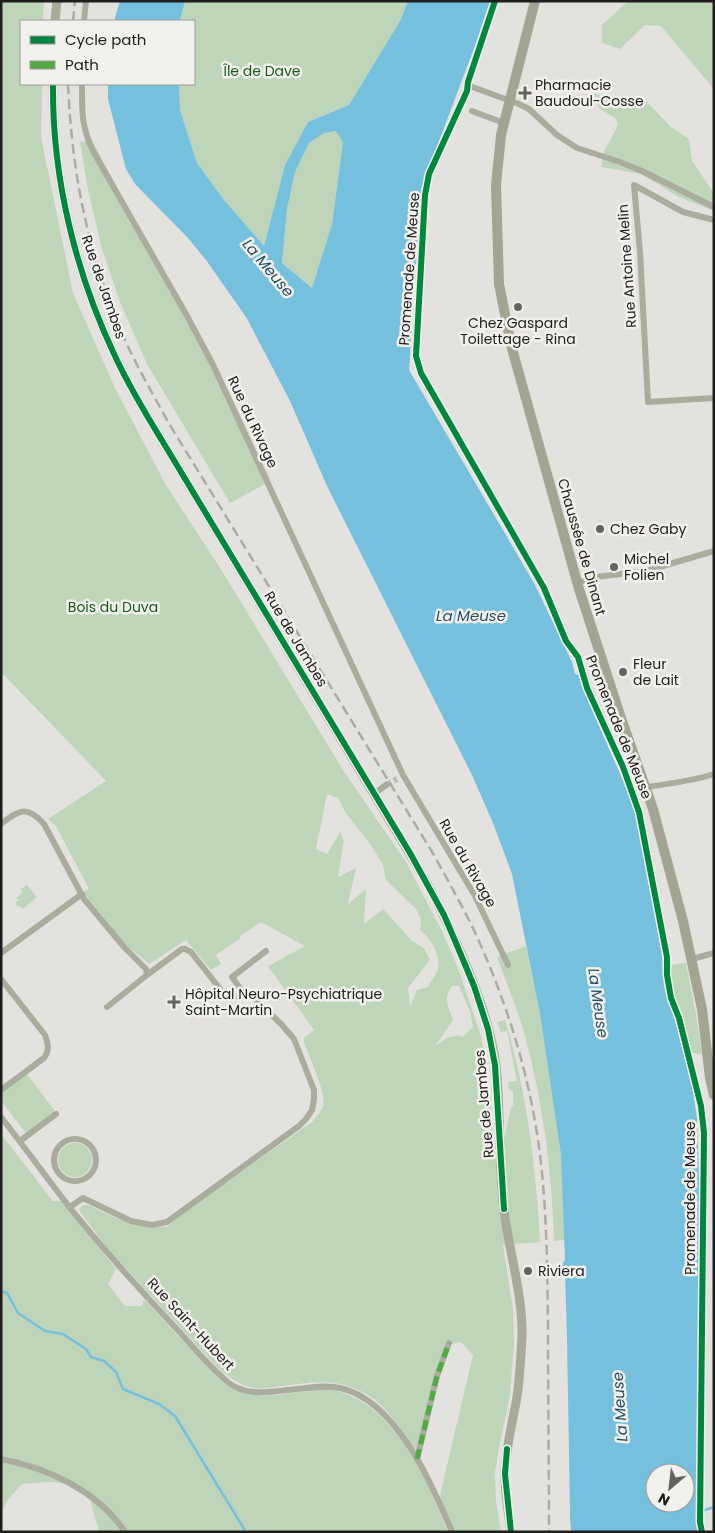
<svg xmlns="http://www.w3.org/2000/svg" width="715" height="1533" font-family="Poppins,sans-serif">
	<rect width="100%" height="100%" fill="#e4e2df"/>
	<path fill="#bfd5ba" fill-rule="evenodd" d="M 1,1 L 44,1 L 43,21 L 21,21 L 21,84 L 42,84 L 41,137 L 73,293 L 115,388 L 166,485 L 222,571 L 343,770 L 406,862 L 441,929 L 458,968 L 481,1036 L 490,1091 L 493,1140 L 505,1135 L 511,1107 L 513,1106 L 513,1092 L 509,1089 L 508,1082 L 517,1081 L 507,1031 L 501,1032 L 497,1022 L 505,1020 C 527,1092 536,1167 540,1242 L 503,1245 L 513,1308 L 514,1344 L 510,1396 L 499,1448 L 495,1472 L 496,1502 L 501,1532 L 449,1532 L 440,1495 L 473,1355 L 461,1342 L 450,1344 L 418,1448 L 415,1449 C 401,1429 386,1404 364,1393 C 335,1377 312,1383 282,1386 C 273,1387 264,1389 255,1388 C 240,1386 227,1376 216,1366 L 108,1249 L 79,1210 L 82,1205 L 89,1205 C 116,1219 136,1228 167,1227 L 186,1211 L 312,1122 C 316,1117 321,1112 323,1106 C 327,1095 309,1056 304,1043 L 304,1038 L 314,1030 L 268,966 L 305,946 L 261,922 L 240,936 L 241,938 L 216,955 L 221,964 L 211,970 L 186,940 L 149,964 L 124,943 L 83,892 L 89,889 L 56,826 L 48,819 L 106,781 L 4,675 L 1,677 ZM 327,794 L 338,798 L 345,812 L 370,844 L 383,865 L 386,880 L 416,909 L 421,919 L 420,930 C 430,937 441,956 438,969 C 436,975 431,981 428,987 L 417,990 L 410,1007 L 408,988 L 430,960 L 424,948 L 412,941 L 383,909 L 364,924 L 366,889 L 348,904 L 356,868 L 338,877 L 344,841 L 340,832 L 327,854 L 316,849 ZM 452,986 L 459,986 L 470,1011 L 473,1027 L 462,1037 L 458,1035 L 447,1038 L 435,1046 L 453,1020 C 448,1007 443,998 452,986 Z
		M 185,1 L 408,1 L 400,21 L 349,105 L 308,122 L 285,165 L 264,246 L 224,200 L 197,163 L 180,110 L 179,84 L 194,84 L 194,21 L 180,21 Z
		M 628,1 L 714,1 L 714,89 L 661,26 L 645,25 L 620,49 L 602,43 L 602,25 Z
		M 592,92 L 607,98 L 644,99 L 670,126 L 689,139 L 692,161 L 714,193 L 714,211 L 679,197 L 641,174 L 601,167 L 603,154 L 618,125 L 616,119 L 599,108 Z
		M 337,131 L 343,142 L 332,224 L 312,288 L 282,263 L 287,209 L 295,172 L 309,143 L 324,133 Z
		M 92,140 L 118,190 L 211,354 L 271,481 L 230,503 L 147,364 L 120,302 L 102,249 L 88,190 L 80,142 Z
		M 27,885 L 37,897 L 23,909 L 20,906 L 18,907 L 15,903 L 19,900 L 16,898 L 23,892 L 21,889 Z
		M 526,946 L 540,1014 L 561,1155 L 565,1240 L 554,1241 C 552,1172 543,1103 525,1036 C 518,1009 506,983 497,957 Z
		M 686,963 L 696,1014 L 702,1054 L 691,1053 L 684,1019 L 675,999 L 672,988 L 670,973 L 671,965 Z
		M 27,1074 L 55,1111 L 26,1133 L 1,1101 L 1,1092 Z
		M 1,1134 L 53,1201 L 62,1201 L 116,1269 L 108,1284 L 125,1306 L 142,1306 L 144,1299 L 218,1378 C 222,1381 225,1385 230,1387 C 253,1401 283,1394 308,1391 C 315,1390 321,1389 328,1389 C 335,1389 343,1393 349,1395 C 400,1416 428,1484 448,1532 L 100,1532 L 96,1521 L 89,1495 L 76,1484 L 49,1482 L 22,1484 L 7,1501 L 1,1513 Z
		M58 1160a17 17 0 1 1 34 0a17 17 0 1 1-34 0Z"/>
	<path fill="#75c0dd" fill-rule="evenodd" d="M 120,1 L 185,1 L 180,21 L 114,21 Z
		M 408,1 L 490,1 L 476,43 L 421,189 L 409,370 L 534,583 L 572,662 L 575,674 L 579,675 L 582,687 L 628,792 L 636,814 L 662,954 L 665,990 L 676,1024 L 692,1086 L 697,1118 L 699,1180 L 698,1532 L 571,1532 L 570,1516 L 567,1337 L 565,1271 L 561,1269 L 561,1266 L 565,1260 L 561,1155 L 540,1014 L 512,874 L 493,823 L 472,775 L 327,486 L 290,401 L 246,317 L 206,260 L 188,238 L 135,184 L 126,169 L 108,99 L 108,84 L 179,84 L 180,110 L 197,163 L 224,200 L 264,246 L 285,165 L 308,122 L 349,105 L 400,21 ZM 336,131 L 343,142 L 332,224 L 312,288 L 282,263 L 287,209 L 295,172 L 309,143 L 324,133 ZM 655,1473 L 685,1473 L 685,1503 L 655,1503 Z"/>
	<g fill="none" stroke-linecap="round" stroke-linejoin="round">
		<path stroke="#75c0dd" stroke-width="2.5" d="M 1,1291 L 7,1293 L 18,1313 L 45,1331 L 63,1334 L 86,1349 L 91,1357 L 104,1361 L 116,1372 L 123,1389 L 159,1404 L 175,1416 L 246,1532
			M 696,1513 L 714,1507"/>
		<path stroke="#bdbbb8" stroke-width="6" stroke-dasharray="6 3" stroke-linecap="butt" d="M 386,785 L 397,779"/>
		<path stroke="#aaac9e" stroke-width="6" d="M 84,21 L 86,1
			M 82,84 C 82,110 81,126 93,151 L 186,314 L 213,365 L 403,775 L 475,896 L 508,965
			M 467,85 L 519,104 L 529,109 L 557,135 L 577,148 L 620,162 L 642,171 L 714,207
			M 472,111 L 504,123
			M 714,220 L 683,212 L 634,185 L 640,252 L 648,402 L 714,398
			M 577,583 L 596,577 L 646,571 L 714,551
			M 646,787 C 669,784 692,781 714,774
			M 374,794 L 386,785
			M 1,824 C 19,810 27,805 44,824 L 84,899 L 124,947 L 146,969 L 147,975 L 107,1007
			M 1,953 L 82,894
			M 692,959 L 714,953
			M 1,979 L 45,1035 C 48,1043 50,1050 44,1058 L 1,1090
			M 244,994 L 232,977 L 266,951
			M 1,1117 C 26,1149 49,1181 74,1213 C 106,1252 140,1290 174,1326 C 192,1345 209,1367 229,1383 C 246,1396 268,1392 288,1390 C 305,1389 323,1384 340,1388 C 396,1400 432,1484 452,1532
			M54 1160a21 21 0 1 1 42 0a21 21 0 1 1-42 0Z
			M 20,1141 L 56,1114
			M 70,1207 L 83,1198 L 131,1221 L 152,1225 L 167,1222 L 299,1126 L 306,1119 L 312,1110 L 314,1099 L 314,1090 L 294,1039 L 282,1025 L 253,997 L 244,994 C 236,998 232,998 224,994 L 191,952 L 185,949 L 182,949 L 147,975
			M 1,1459 C 48,1468 98,1491 125,1532
			M 417,1459 L 437,1376 L 449,1343"/>
		<path stroke="#a8ab99" stroke-width="9" d="M 55,21 L 57,1
			M 53,84 C 52,176 75,272 115,356 C 130,389 150,421 169,452 L 427,883 C 455,937 488,1005 496,1066 C 501,1114 498,1162 504,1210 C 509,1252 523,1294 522,1337 C 521,1354 520,1372 518,1390 C 515,1413 508,1436 506,1460 C 503,1484 508,1508 511,1532"/>
		<path stroke="#a3a492" stroke-width="10" d="M 535,1 L 501,135 L 496,185 L 499,284 L 511,345 L 579,589 L 622,721 L 653,809 L 683,921 L 702,1009 L 710,1078 L 714,1095"/>
		<path stroke="#aaaba3" stroke-width="2.5" stroke-dasharray="10 5" stroke-linecap="butt" d="M 73,21 L 75,1
			M 68,84 C 72,175 88,254 124,338 C 137,367 153,394 168,422 L 434,855 C 449,883 465,910 478,939 C 503,995 523,1055 534,1116 C 547,1185 547,1256 548,1327 C 548,1395 549,1464 549,1532"/>
		<path stroke="#52aa43" stroke-width="5" stroke-dasharray="10 5" stroke-linecap="butt" d="M 417,1459 L 437,1376 L 449,1343"/>
		<defs>
			<path id="cycleway" d="M 495,1 L 468,82 L 467,91 L 429,174 L 425,195 L 416,356 L 421,373 L 544,588 L 566,641 L 578,657 L 587,688 L 623,767 L 639,812 L 667,957 L 667,975 L 671,998 L 679,1018 L 701,1106 L 704,1133 L 700,1522 L 702,1532
				M 53,84 C 52,176 75,272 115,356 C 130,389 150,421 169,452 L 410,853 L 444,915 L 456,943 L 474,986 L 488,1029 L 495,1065 L 504,1209
				M 507,1449 L 505,1474 L 511,1532"/>
		</defs>
		<use href="#cycleway" stroke="#f2f0ec" stroke-width="9"/>
		<use href="#cycleway" stroke="#00873e" stroke-width="6"/>
	</g>
	<g fill="#646361" stroke="#f2f0ec" stroke-width="2">
		<path d="M522.5 85.5h5v5h5v5h-5v5h-5v-5h-5v-5h5z"/>
		<circle cx="518" cy="307" r="5"/>
		<circle cx="600" cy="529" r="5"/>
		<circle cx="614" cy="567" r="5"/>
		<circle cx="623" cy="672" r="5"/>
		<path d="M171.5 994.5h5v5h5v5h-5v5h-5v-5h-5v-5h5z"/>
		<circle cx="528" cy="1271" r="5"/>
	</g>
	<g text-anchor="middle" stroke-width="5" stroke-linejoin="round" paint-order="stroke">
		<g font-size="14" fill="#1c5a19" stroke="#f2f0ec">
			<text x="262" y="76">Île de Dave</text>
			<text x="113" y="612">Bois du Duva</text>
		</g>
		<g font-size="14" fill="#1f1e1d" stroke="#f2f0ec" text-anchor="start">
			<text x="535" y="90">Pharmacie<tspan x="535" dy="16">Baudoul-Cosse</tspan></text>
			<text x="518" y="328" text-anchor="middle">Chez Gaspard<tspan x="518" dy="16">Toilettage - Rina</tspan></text>
			<text x="610" y="534">Chez Gaby</text>
			<text x="624" y="564">Michel<tspan x="624" dy="16">Folien</tspan></text>
			<text x="633" y="669">Fleur<tspan x="633" dy="16">de Lait</tspan></text>
			<text x="185" y="999">Hôpital Neuro-Psychiatrique<tspan x="185" dy="16">Saint-Martin</tspan></text>
			<text x="538" y="1276">Riviera</text>
		</g>
		<g font-size="14" fill="#1f1e1d" stroke="#f2f0ec">
			<text transform="translate(627 266) rotate(-94)" y="5">Rue Antoine Melin</text>
			<text transform="translate(409 269) rotate(-86)" y="5">Promenade de Meuse</text>
			<text transform="translate(104 287) rotate(71)" y="5">Rue de Jambes</text>
			<text transform="translate(253 422) rotate(65)" y="5">Rue du Rivage</text>
			<text transform="translate(582 547) rotate(74)" y="5">Chaussée de Dinant</text>
			<text transform="translate(296 639) rotate(59)" y="5">Rue de Jambes</text>
			<text transform="translate(619 727) rotate(68)" y="5">Promenade de Meuse</text>
			<text transform="translate(468 863) rotate(60)" y="5">Rue du Rivage</text>
			<text transform="translate(484 1104) rotate(-95)" y="5">Rue de Jambes</text>
			<text transform="translate(690 1198) rotate(-90)" y="5">Promenade de Meuse</text>
			<text transform="translate(191 1324) rotate(47)" y="5">Rue Saint-Hubert</text>
		</g>
		<g font-size="15" font-style="italic" fill="#245063" stroke="#f2f0ec">
			<text transform="translate(268 268) rotate(50)" y="5">La Meuse</text>
			<text x="471" y="621">La Meuse</text>
			<text transform="translate(598 1003) rotate(82)" y="5">La Meuse</text>
			<text transform="translate(620 1407) rotate(-94)" y="5">La Meuse</text>
		</g>
	</g>
	<rect width="715" height="1533" fill="none" stroke="#1f1e1d" stroke-width="5"/>
	<rect x="20" y="20" width="175" height="65" fill="#f2f0ec" stroke="#9e9c99"/>
	<rect x="30" y="36" width="25" height="8" fill="#00873e" stroke="#9e9c99"/>
	<text x="65" y="45" font-size="15" fill="#1f1e1d">Cycle path</text>
	<rect x="30" y="61" width="25" height="8" fill="#52aa43" stroke="#9e9c99"/>
	<text x="65" y="70" font-size="15" fill="#1f1e1d">Path</text>
	<g transform="translate(670 1488) rotate(208)"><circle r="24" fill="#f2f0ec" stroke="#9e9c99"/>
	<path d="M0-4L9 19L0 12L-9 19Z" fill="#646361"/>
	<text y="-8" font-size="14" font-weight="bold" text-anchor="middle" fill="#1f1e1d">N</text>
	</g>
</svg>
